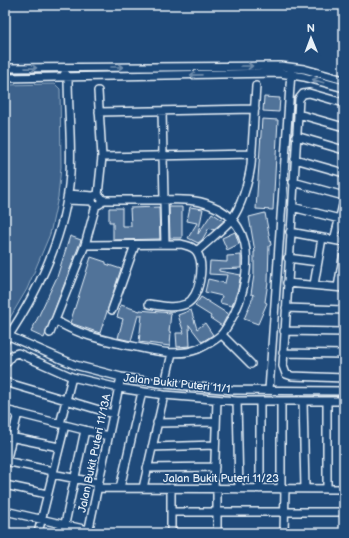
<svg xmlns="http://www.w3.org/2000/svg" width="349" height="538" font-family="'Balsamiq Sans',sans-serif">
	<rect width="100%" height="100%" fill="#1f4a7a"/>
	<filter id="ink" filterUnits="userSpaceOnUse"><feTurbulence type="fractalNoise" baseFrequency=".025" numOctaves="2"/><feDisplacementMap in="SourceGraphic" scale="8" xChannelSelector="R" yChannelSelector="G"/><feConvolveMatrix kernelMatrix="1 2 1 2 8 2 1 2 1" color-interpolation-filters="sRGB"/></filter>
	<g filter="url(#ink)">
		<path fill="#3c628c" stroke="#92aac2" d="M 55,84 L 60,89 L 61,167 L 58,197 L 50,234 L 27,289 L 5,326 L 5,85 Z"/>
		<path fill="#517399" stroke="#e8f1f8" d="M 264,97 L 280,98 L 279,112 L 263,111 Z
			M 262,119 L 278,120 L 273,210 L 256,209 Z
			M 159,207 L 160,239 L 113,240 L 113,222 L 109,222 L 109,208 L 122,208 L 122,226 L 131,226 L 130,208 Z
			M 169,207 L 182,207 L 182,238 L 170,238 Z
			M 190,207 L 203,209 L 198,234 L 212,213 L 224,221 L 213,230 L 209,228 L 202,240 L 198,243 L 188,238 L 197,223 L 187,221 Z
			M 265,213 L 271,245 L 269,246 L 268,282 L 265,302 L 267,303 L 258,324 L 244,319 L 254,295 L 251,294 L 254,275 L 254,252 L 255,252 L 249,217 Z
			M 235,232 L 239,244 L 227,250 L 222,238 Z
			M 70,236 L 81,240 L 44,338 L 31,332 L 57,277 Z
			M 241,255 L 241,268 L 219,269 L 219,271 L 241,275 L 238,289 L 232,306 L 220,303 L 222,296 L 205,292 L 208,279 L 225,283 L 227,275 L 209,274 L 210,261 L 227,262 L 227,256 Z
			M 91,257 L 106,262 L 106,264 L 121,269 L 100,333 L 70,323 Z
			M 201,297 L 228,314 L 222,326 L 210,318 L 211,316 L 195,306 Z
			M 121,305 L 140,311 L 140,310 L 171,313 L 169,332 L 171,332 L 170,346 L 139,342 L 142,315 L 138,315 L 131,341 L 118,338 L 123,319 L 117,317 Z
			M 191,310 L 197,329 L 205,323 L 213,335 L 202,342 L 189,325 L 190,346 L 177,347 L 176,333 L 184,333 L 178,315 Z"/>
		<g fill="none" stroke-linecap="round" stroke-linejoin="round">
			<defs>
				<path id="minor" d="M 5,68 L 281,66 L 304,69 L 344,80
					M 5,78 L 280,73 L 304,77 L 344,88
					M 344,103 L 309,93 L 303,94 L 299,99 L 283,366 L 286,374 L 292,376 L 344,378
					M 162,111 L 165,244
					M 99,112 L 255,109
					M 298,114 L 344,127
					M 296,136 L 344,150
					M 102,157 L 252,154
					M 295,159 L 344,173
					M 293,182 L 344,196
					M 68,194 L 93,196
					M92 200a5 5 0 1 1 10 0a5 5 0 1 1-10 0Z
					M 98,195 L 102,157 L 98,91
					M 67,200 L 92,201
					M 292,207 L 344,220
					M 290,232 L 344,242
					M 334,240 L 344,201
					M 85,245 L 181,244 C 187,246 193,246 197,252 C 205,265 200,297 186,304 C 175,309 161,306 149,304
					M 197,251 C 208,241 221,231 231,220 C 241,208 249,180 251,165 L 256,86
					M 288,258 L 318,262
					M 287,283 L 344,288
					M 314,285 L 322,238
					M 338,287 L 344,252
					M 286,308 L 344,310
					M 112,310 L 135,245
					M 55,320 C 76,334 103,340 126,345 C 149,349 176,358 198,349 C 205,346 215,340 221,335 C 224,332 226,328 228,325 C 244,300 255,254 238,227 C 232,217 221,209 210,205 C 193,198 177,200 159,200 C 140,200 121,200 102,200
					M 284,331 L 344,332
					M 50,333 L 85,245 L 96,205
					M 222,335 L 251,364
					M 9,336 L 75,365 L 121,377 L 165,384 L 233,390 L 344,391
					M 5,341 C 39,291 66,235 70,174 C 72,142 68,109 68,77 L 65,73
					M 283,353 L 344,354
					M 5,364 L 12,355 L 18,353 L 72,377 L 119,388 L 164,395 L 237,401 L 344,401
					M 5,382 L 113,414
					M 165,384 L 172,353
					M 269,390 L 291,72
					M 237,401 L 239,489
					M 303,401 L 305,489
					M 5,410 L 108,436
					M 157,423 L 216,422
					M 60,424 L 72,377
					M 5,436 L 59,447
					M 152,447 L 215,445
					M 5,461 L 53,471
					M 6,462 L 18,413
					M 147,468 L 215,467
					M 52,474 L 98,483
					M 5,485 L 47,494
					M 97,488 L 344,489
					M 120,488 L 142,392
					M 143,488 L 164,395
					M 171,488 L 171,533
					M 214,488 L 217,400
					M 260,489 L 260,401
					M 281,489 L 281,402
					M 327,489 L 327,401
					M 5,511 L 88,530
					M 171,512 L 344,512
					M 65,524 L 85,430
					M 38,533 L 65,425
					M 88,533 L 121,377
					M 171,533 L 216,533
					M 217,533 L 217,488
					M 284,533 L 285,489"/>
			</defs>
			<use href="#minor" stroke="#e8f1f8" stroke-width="10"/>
			<use href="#minor" stroke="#1f4a7a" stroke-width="7"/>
		</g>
		<defs><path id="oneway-shaft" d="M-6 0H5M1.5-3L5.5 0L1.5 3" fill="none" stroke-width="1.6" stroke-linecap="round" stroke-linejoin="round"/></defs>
		<g stroke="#6f8dac">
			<use href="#oneway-shaft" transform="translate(247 66)"/>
			<use href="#oneway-shaft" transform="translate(117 67)"/>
			<use href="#oneway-shaft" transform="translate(31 68) rotate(-1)"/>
			<use href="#oneway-shaft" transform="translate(196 75) rotate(179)"/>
			<use href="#oneway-shaft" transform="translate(318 81) rotate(-164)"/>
		</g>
	</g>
	<g text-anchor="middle" stroke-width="3" stroke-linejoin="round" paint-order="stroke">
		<g font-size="11" fill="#e8f1f8" stroke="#1f4a7a">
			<text transform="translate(177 383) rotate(6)" y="4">Jalan Bukit Puteri 11/1</text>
			<text transform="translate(94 453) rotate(-78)" y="4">Jalan Bukit Puteri 11/13A</text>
			<text x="221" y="482">Jalan Bukit Puteri 11/23</text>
		</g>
	</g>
	<rect width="349" height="538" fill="none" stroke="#1f4a7a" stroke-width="20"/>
	<rect x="10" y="10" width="329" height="518" fill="none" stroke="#e8f1f8" stroke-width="1.5" filter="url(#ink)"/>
	<g transform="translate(311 38) rotate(359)" stroke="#1f4a7a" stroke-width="3" paint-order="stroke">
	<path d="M0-3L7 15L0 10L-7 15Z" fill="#e8f1f8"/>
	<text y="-6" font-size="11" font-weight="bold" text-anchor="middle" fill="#e8f1f8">N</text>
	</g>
</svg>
